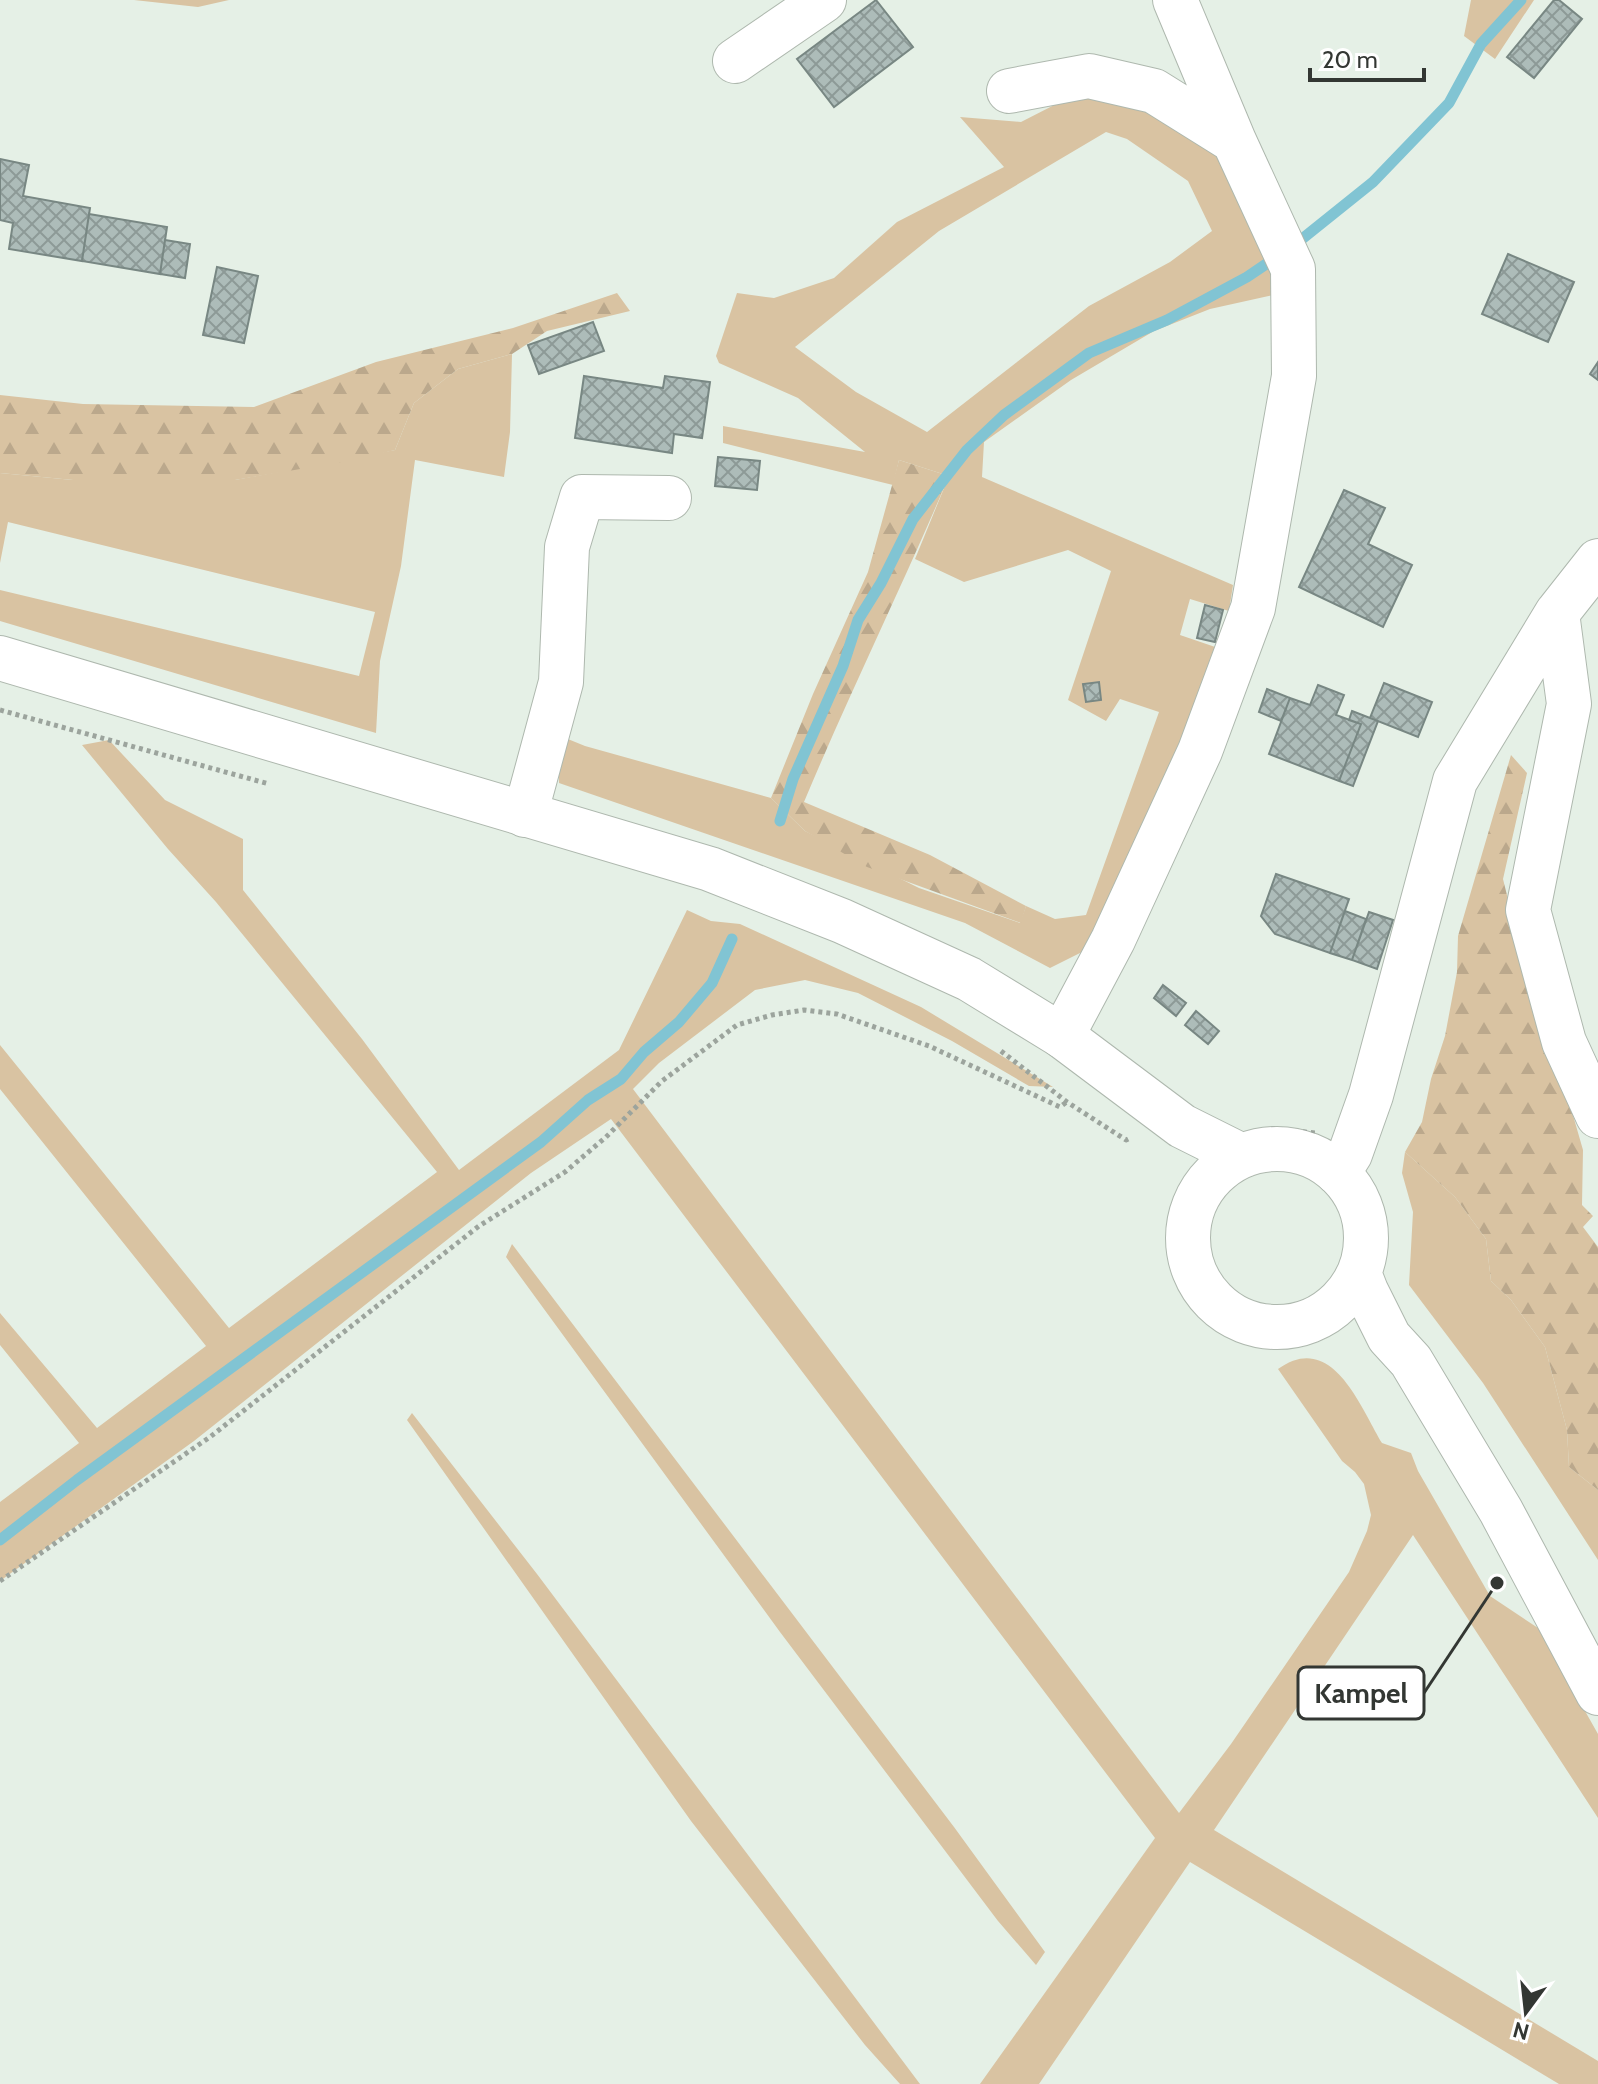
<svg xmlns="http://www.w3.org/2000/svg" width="1598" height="2084" font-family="Cabin,sans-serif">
	<defs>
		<pattern id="forest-firs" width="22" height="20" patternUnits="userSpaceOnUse" patternTransform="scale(2)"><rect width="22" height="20" fill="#d9c3a2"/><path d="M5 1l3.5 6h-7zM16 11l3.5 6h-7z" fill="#bba88c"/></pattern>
		<pattern id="building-cross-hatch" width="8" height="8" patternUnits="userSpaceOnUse" patternTransform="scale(2)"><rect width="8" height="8" fill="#adbcb9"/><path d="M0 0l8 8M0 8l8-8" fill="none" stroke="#8d9a97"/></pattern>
	</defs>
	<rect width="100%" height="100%" fill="#e5f0e6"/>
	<path fill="#d9c3a2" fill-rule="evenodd" d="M 134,0 L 229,0 L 198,7 Z
		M 1471,0 L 1534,0 L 1495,59 L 1464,36 Z
		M 1116,95 L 1223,154 L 1286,292 L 1210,309 L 1154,331 L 1071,380 L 984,442 L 982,477 L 1233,585 L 1229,611 L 1190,599 L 1180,635 L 1221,649 L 1207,699 L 1088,949 L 1050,968 L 965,923 L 559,783 L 558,735 L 585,746 L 771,798 L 805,831 L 919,888 L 1020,923 L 1026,906 L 1055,919 L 1086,915 L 1159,712 L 1120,699 L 1106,721 L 1068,700 L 1111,571 L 1068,550 L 964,582 L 915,559 L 949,476 L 899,460 L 893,485 L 723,443 L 723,426 L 865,452 L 798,398 L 719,363 L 716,356 L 737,293 L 774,298 L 834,278 L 897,222 L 1004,167 L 960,117 L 1021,122 L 1066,99 ZM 1106,132 L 1127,139 L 1188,181 L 1212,231 L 1170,262 L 1089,306 L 927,432 L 856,392 L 795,347 L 939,231 Z
		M 512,354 L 510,432 L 504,477 L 415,460 L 401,566 L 380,661 L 376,733 L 0,621 L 0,590 L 359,676 L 375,612 L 8,522 L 0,563 L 0,473 L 73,480 L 235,480 L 395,450 L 414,403 L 458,369 Z
		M 109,740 L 165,800 L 243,839 L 243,890 L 362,1039 L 459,1170 L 619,1050 L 687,910 L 711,921 L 740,924 L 921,1007 L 1053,1087 L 1029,1086 L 952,1041 L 858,993 L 805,980 L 755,990 L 659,1063 L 633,1089 L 1179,1813 L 1231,1744 L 1349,1572 L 1367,1531 L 1371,1515 L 1364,1484 L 1355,1472 L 1342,1461 L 1278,1369 C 1332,1330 1360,1406 1382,1443 L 1411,1453 L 1418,1471 L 1490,1596 L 1538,1628 L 1598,1734 L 1598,1818 L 1413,1535 L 1214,1830 L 1598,2061 L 1598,2084 L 1559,2084 L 1190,1862 L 1039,2084 L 980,2084 L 1155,1838 L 611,1119 L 531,1173 L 194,1441 L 0,1581 L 0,1502 L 79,1443 L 0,1345 L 0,1313 L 97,1428 L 206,1346 L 0,1089 L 0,1045 L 229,1328 L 437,1172 L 216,902 L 168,849 L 82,745 Z
		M 1405,1152 L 1455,1197 L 1486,1239 L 1491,1281 L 1511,1300 L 1545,1347 L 1567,1430 L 1569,1467 L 1598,1490 L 1598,1560 L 1483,1383 L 1409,1285 L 1413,1212 L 1402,1173 Z
		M 512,1244 L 954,1827 L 1045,1952 L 1036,1965 L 998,1921 L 780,1632 L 506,1257 Z
		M 412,1413 L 537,1574 L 920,2084 L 900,2084 L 865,2045 L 691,1821 L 407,1420 Z"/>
	<path fill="url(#forest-firs)" d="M 617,293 L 630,311 L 547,331 L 512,354 L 458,369 L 414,403 L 395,450 L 354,460 L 235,480 L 73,480 L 0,473 L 0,395 L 83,404 L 254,407 L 376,362 L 513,328 Z
		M 899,460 L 949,476 C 903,585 850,692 804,802 L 930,855 L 1026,906 L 1021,923 L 867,867 L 805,831 L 771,798 L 813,694 L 868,572 Z
		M 1511,755 L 1527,773 L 1503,879 L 1521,952 L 1543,1011 L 1583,1150 L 1582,1205 L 1593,1216 L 1583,1227 L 1598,1247 L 1598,1490 L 1569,1467 L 1567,1430 L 1545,1347 L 1511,1300 L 1491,1281 L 1486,1239 L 1455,1197 L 1405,1152 L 1422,1122 L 1431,1079 L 1445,1036 L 1457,972 L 1458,936 Z"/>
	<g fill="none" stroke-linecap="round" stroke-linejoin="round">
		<path stroke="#81c4d3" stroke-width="11" d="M 1292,247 L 1373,182 L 1449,103 L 1481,44 L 1521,0
			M 780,821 L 793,779 L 843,666 L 858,620 L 881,583 L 913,519 L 967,450 L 1004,415 L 1089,353 L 1167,320 L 1247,277 L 1278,256
			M 0,1540 L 77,1480 L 541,1142 L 588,1100 L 621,1079 L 644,1052 L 679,1022 L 712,983 L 732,939"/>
	</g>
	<path fill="url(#building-cross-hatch)" stroke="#788783" stroke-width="2" d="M 876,0 L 913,47 L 834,107 L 797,59 Z
		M 1554,0 L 1559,0 L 1582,19 L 1534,78 L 1507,57 Z
		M 0,159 L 29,165 L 23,196 L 90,208 L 82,261 L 9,249 L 13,223 L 0,220 Z
		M 89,214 L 167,227 L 160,274 L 82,261 Z
		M 165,240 L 190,244 L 185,278 L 160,274 Z
		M 1508,254 L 1574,282 L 1548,342 L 1482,314 Z
		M 217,267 L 258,276 L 244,343 L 203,335 Z
		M 593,322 L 604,351 L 539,374 L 528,345 Z
		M 1598,362 L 1598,380 L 1590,374 Z
		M 584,376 L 663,388 L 665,376 L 710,382 L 702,438 L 674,434 L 672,453 L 575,438 Z
		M 718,457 L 760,461 L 757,490 L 715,486 Z
		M 1344,490 L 1385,508 L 1368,544 L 1412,565 L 1383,627 L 1299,587 Z
		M 1205,605 L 1223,610 L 1215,642 L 1197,638 Z
		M 1099,682 L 1101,700 L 1086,702 L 1083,684 Z
		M 1384,683 L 1432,702 L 1418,737 L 1370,718 Z
		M 1318,685 L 1344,695 L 1336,715 L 1361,724 L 1339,781 L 1269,754 L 1290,698 L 1310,705 Z
		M 1267,689 L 1290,698 L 1281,721 L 1259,712 Z
		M 1352,711 L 1378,721 L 1353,786 L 1339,781 L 1361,724 L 1349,720 Z
		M 1276,874 L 1349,899 L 1330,953 L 1275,934 L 1261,916 Z
		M 1345,911 L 1366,919 L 1352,960 L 1330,953 Z
		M 1369,912 L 1393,920 L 1377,969 L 1352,960 Z
		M 1163,985 L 1186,1003 L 1176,1016 L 1154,998 Z
		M 1196,1011 L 1219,1031 L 1208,1044 L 1185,1025 Z"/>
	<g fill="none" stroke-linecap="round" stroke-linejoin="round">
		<defs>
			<path id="street" d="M 1175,0 L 1234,141
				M 735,61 L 824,0
				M 1009,91 L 1089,76 L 1154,91 L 1234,141 L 1293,269 L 1294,376 L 1253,608 L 1200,751 L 1113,940 L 1062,1036
				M 1557,613 L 1569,704 L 1528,910 L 1564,1042 L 1598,1116
				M 525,815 L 561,682 L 567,547 L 582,497 L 669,498
				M 1338,1173 L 1350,1154 L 1371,1095 L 1455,781 L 1557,613 L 1598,561"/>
			<path id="secondary" d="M 0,658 L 710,869 L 842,921 L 969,979 L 1062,1036 L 1182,1126 L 1242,1156
				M1188 1238a89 89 0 1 1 178 0a89 89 0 1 1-178 0Z
				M 1359,1273 L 1366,1291 L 1389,1337 L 1411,1361 L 1501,1511 L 1598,1693"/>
		</defs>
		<use href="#street" stroke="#aeb8ae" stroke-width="46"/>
		<use href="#secondary" stroke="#aeb8ae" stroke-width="46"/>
		<path stroke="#9ca49d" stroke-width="5" stroke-dasharray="4 4" stroke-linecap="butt" d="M 0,710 L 269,784
			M 1001,1051 L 1067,1102 L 1126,1140 L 1130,1138
			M 1271,1129 L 1316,1133
			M 1372,1195 L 1384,1239
			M 0,1581 L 210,1437 L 479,1226 L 565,1172 L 606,1137 L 662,1081 L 737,1025 L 772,1015 L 804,1010 L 837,1014 L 929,1046 L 1060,1107 L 1068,1101"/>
		<use href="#street" stroke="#fff" stroke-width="44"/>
		<use href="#secondary" stroke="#fff" stroke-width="44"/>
	</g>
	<path fill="none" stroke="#333733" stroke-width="3" d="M1497 1583L1424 1693"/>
	<circle fill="#333733" stroke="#fff" stroke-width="3" cx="1497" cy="1583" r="8"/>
	<rect fill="#fff" stroke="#333733" stroke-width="3" x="1298" y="1667" width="126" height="52" rx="8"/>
	<g font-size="28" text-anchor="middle" font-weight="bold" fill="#333733">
		<text x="1361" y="1703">Kampel</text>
	</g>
	<g transform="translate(1526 2012) rotate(195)" stroke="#ffffff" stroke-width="6" paint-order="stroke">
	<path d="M0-6L14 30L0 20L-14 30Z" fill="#333733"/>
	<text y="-12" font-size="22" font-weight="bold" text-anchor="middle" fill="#333733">N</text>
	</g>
	<path d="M1310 68v12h114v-12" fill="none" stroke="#333733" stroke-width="4"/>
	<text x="1322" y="68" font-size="24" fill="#333733" stroke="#ffffff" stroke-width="6" paint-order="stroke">20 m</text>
</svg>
